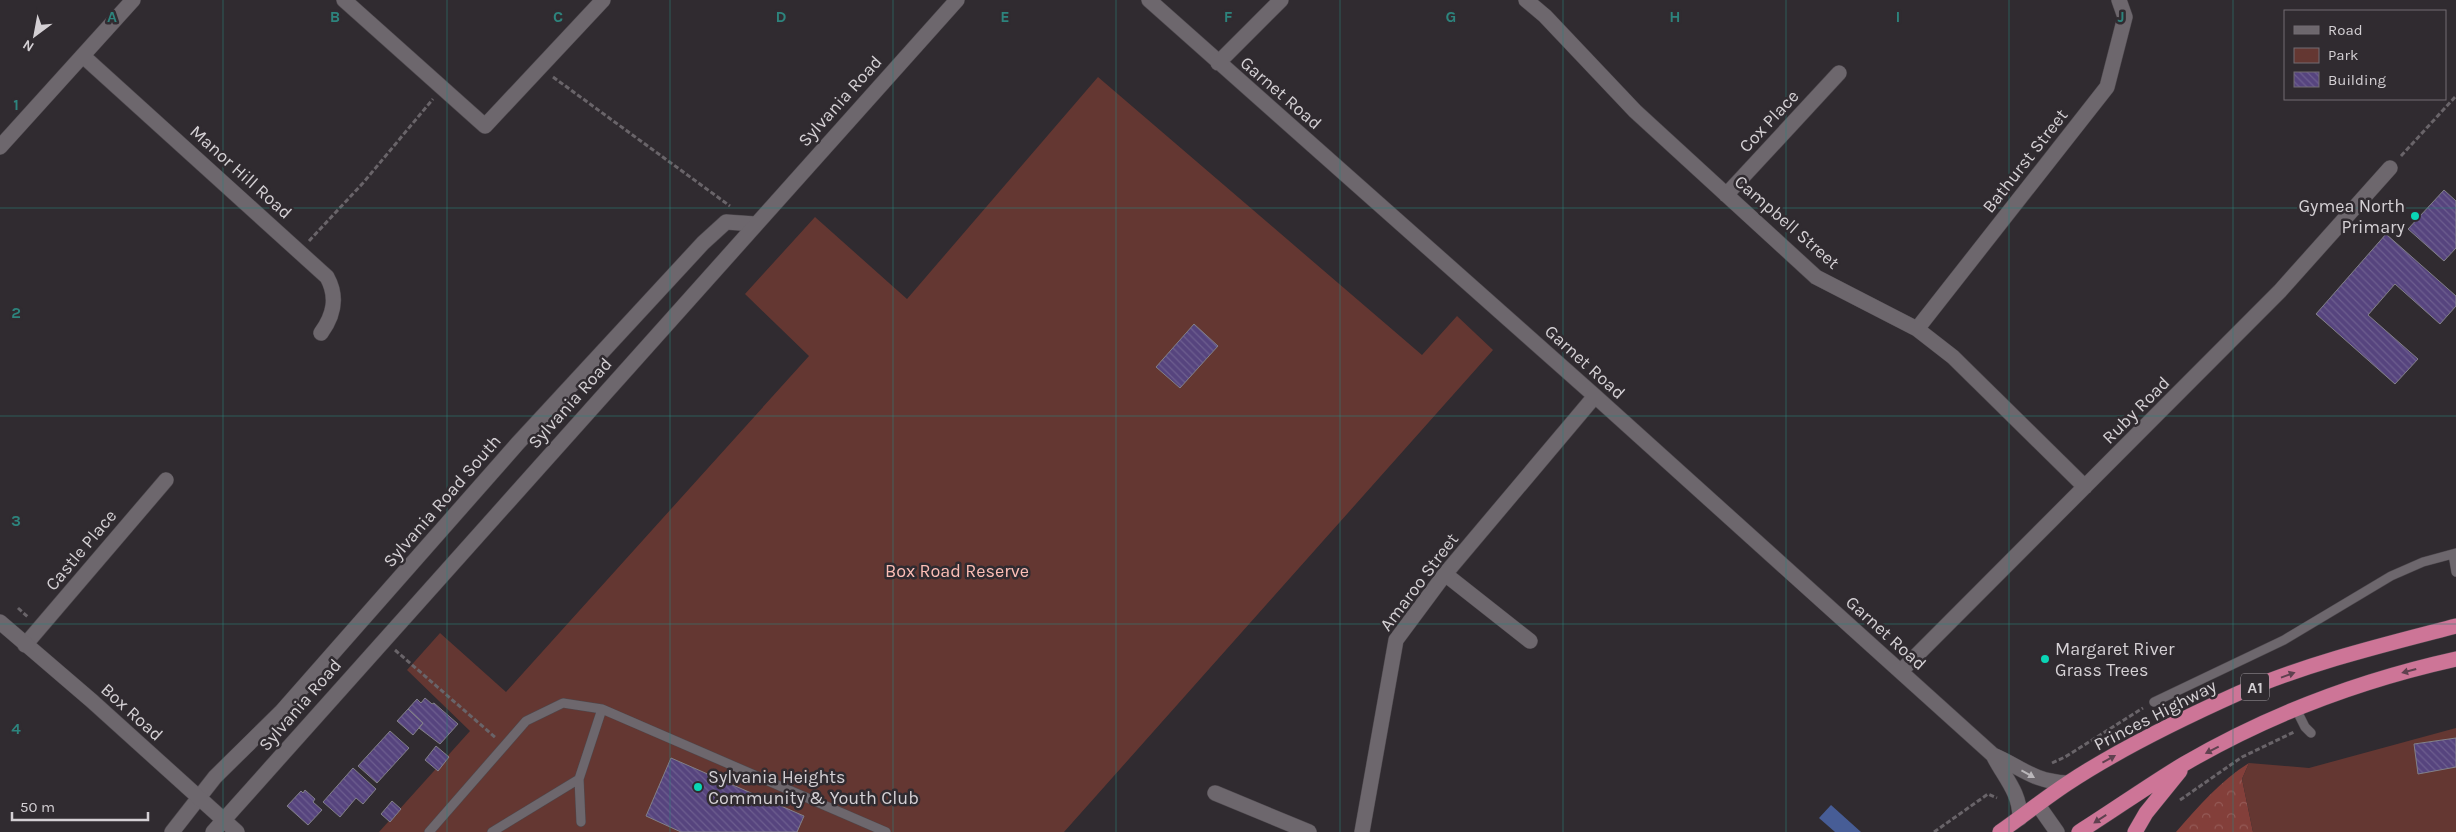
<svg xmlns="http://www.w3.org/2000/svg" width="2456" height="832" font-family="Karla,sans-serif">
	<defs>
		<pattern id="forest-crowns" width="20" height="18" patternUnits="userSpaceOnUse" patternTransform="scale(1.25)"><rect width="20" height="18" fill="#833f3a"/><path d="M2 6a3 3 0 1 1 6 0M12 15a3 3 0 1 1 6 0" fill="none" stroke="#945a56"/></pattern>
		<pattern id="building-back-hatch" width="6" height="6" patternUnits="userSpaceOnUse" patternTransform="scale(1.25)"><rect width="6" height="6" fill="#56447e"/><path d="M-1 5l2 2M0 0l6 6M5-1l2 2" fill="none" stroke="#6d5e8f"/></pattern>
	</defs>
	<rect width="100%" height="100%" fill="#302b30"/>
	<path fill="url(#forest-crowns)" d="M 2249,763 L 2242,779 L 2253,832 L 2176,832 C 2199,806 2220,781 2249,763 Z"/>
	<path fill="#643732" d="M 1098,77 L 1422,355 L 1457,316 L 1493,350 L 1064,832 L 379,832 L 470,731 L 407,670 L 440,633 L 506,692 L 809,356 L 745,294 L 815,217 L 907,299 Z
		M 2456,728 L 2456,832 L 2253,832 L 2242,779 L 2249,763 L 2309,768 Z"/>
	<path fill="#475d96" d="M 1831,805 L 1861,832 L 1835,832 L 1819,818 Z"/>
	<path fill="url(#building-back-hatch)" stroke="#828088" d="M 2444,190 L 2456,201 L 2456,248 L 2444,261 L 2408,229 Z
		M 2386,234 L 2456,296 L 2456,306 L 2440,324 L 2395,284 L 2368,315 L 2418,359 L 2395,384 L 2316,314 Z
		M 1194,324 L 1218,346 L 1180,388 L 1156,367 Z
		M 425,698 L 432,704 L 434,703 L 458,724 L 440,744 L 419,728 L 423,723 L 408,709 L 417,699 L 421,703 Z
		M 408,709 L 423,723 L 413,735 L 397,721 Z
		M 390,731 L 409,748 L 377,783 L 358,766 Z
		M 2456,738 L 2456,767 L 2418,774 L 2414,744 Z
		M 436,746 L 449,757 L 438,771 L 425,760 Z
		M 671,758 L 804,816 L 797,832 L 681,832 L 646,816 Z
		M 353,768 L 376,789 L 363,804 L 356,798 L 340,817 L 323,802 Z
		M 305,790 L 315,799 L 313,802 L 322,810 L 308,825 L 287,806 L 301,791 L 303,793 Z
		M 392,801 L 401,809 L 390,822 L 381,814 Z"/>
	<g fill="none" stroke-linecap="round" stroke-linejoin="round">
		<defs>
			<path id="lane" d="M 2453,554 L 2456,572
				M 2154,702 L 2284,640 L 2391,576 L 2423,562 L 2456,553
				M 602,709 L 886,832
				M 2296,709 L 2305,727 L 2311,733
				M 429,832 L 526,721 L 563,703 L 602,709 L 579,779 L 581,822
				M 492,832 L 579,779"/>
			<path id="street" d="M 344,0 L 485,126 L 603,0
				M 1149,0 L 1595,396 L 1993,755 C 2023,768 2032,781 2067,783
				M 1526,0 L 1545,16 L 1635,111 L 1816,277 L 1917,329 L 1953,357 L 2085,487
				M 83,56 L 327,277 C 338,297 334,315 321,333
				M 1218,63 L 1281,0
				M 0,147 L 133,0
				M 1726,195 L 1839,73
				M 1917,329 L 2107,87 L 2125,17 L 2119,0
				M 1445,574 L 1530,641
				M 25,645 L 166,480
				M 1901,671 L 2280,291 L 2390,168
				M 1993,755 C 2004,777 2020,792 2020,818
				M 1215,793 L 1309,832
				M 172,832 L 215,777 L 282,711 L 518,443 L 703,243 L 726,222 L 755,224
				M 1362,832 L 1396,640 L 1445,574 L 1595,396"/>
			<path id="secondary" d="M 0,622 L 92,701 L 237,832
				M 2038,805 L 2057,832
				M 213,832 L 957,0"/>
			<path id="highway" d="M 2000,832 C 2023,816 2045,798 2068,783 C 2121,748 2181,719 2239,693 C 2308,663 2383,645 2456,626
				M 2079,832 C 2114,810 2149,785 2184,764 C 2268,715 2361,680 2456,659
				M 2135,832 L 2146,813 L 2180,771"/>
		</defs>
		<use href="#lane" stroke="#4d484d" stroke-width="10"/>
		<use href="#street" stroke="#4d484d" stroke-width="16"/>
		<use href="#secondary" stroke="#4d484d" stroke-width="16"/>
		<use href="#highway" stroke="#4d484d" stroke-width="16"/>
		<path stroke="#696469" stroke-width="3" stroke-dasharray="5 2.5" stroke-linecap="butt" d="M 553,77 L 730,206
			M 2401,156 L 2456,96
			M 309,241 L 363,183 L 433,99
			M 18,608 L 29,618
			M 395,650 L 496,738
			M 2052,763 L 2065,757 L 2143,708
			M 2180,800 L 2242,757 L 2294,732
			M 1934,832 L 1988,794 L 1997,798"/>
		<use href="#lane" stroke="#6d676d" stroke-width="9"/>
		<use href="#street" stroke="#6d676d" stroke-width="15"/>
		<use href="#secondary" stroke="#6d676d" stroke-width="15"/>
		<use href="#highway" stroke="#cd7597" stroke-width="15"/>
	</g>
	<defs><path id="oneway-solid" d="M-6-.8H1V-3.2L6.5 0L1 3.2V.8H-6Z" transform="scale(1.25)"/></defs>
	<g fill="#5f414f">
		<use href="#oneway-solid" transform="translate(2409 671) rotate(165)"/>
		<use href="#oneway-solid" transform="translate(2288 675) rotate(-20)"/>
		<use href="#oneway-solid" transform="translate(2212 750) rotate(153)"/>
		<use href="#oneway-solid" transform="translate(2109 759) rotate(-29)"/>
		<use href="#oneway-solid" transform="translate(2100 819) rotate(147)"/>
	</g>
	<use fill="#bab6ba" href="#oneway-solid" transform="translate(2028 774) rotate(29)"/>
	<path fill="none" stroke="#2d847d" stroke-width="1" stroke-opacity="0.55" d="M 223,0 L 223,832M 447,0 L 447,832M 670,0 L 670,832M 893,0 L 893,832M 1116,0 L 1116,832M 1340,0 L 1340,832M 1563,0 L 1563,832M 1786,0 L 1786,832M 2009,0 L 2009,832M 2233,0 L 2233,832M 0,208 L 2456,208M 0,416 L 2456,416M 0,624 L 2456,624"/>
	<g fill="#0ad5b5" stroke="#302b30" stroke-width="2">
		<circle cx="2415" cy="216" r="5"/>
		<circle cx="2045" cy="659" r="5"/>
		<circle cx="698" cy="787" r="5"/>
	</g>
	<g text-anchor="middle" stroke-width="5" stroke-linejoin="round" paint-order="stroke">
		<rect fill="#302b30" stroke="#a39ea3" stroke-width="1" x="2241" y="673.5" width="28" height="27" rx="4"/>
		<g font-size="16" font-weight="bold" fill="#d4d0d4">
			<text x="2255" y="693">A1</text>
		</g>
		<g font-size="18" fill="#d4d0d4" stroke="#302b30">
			<text transform="translate(1281 93) rotate(41)" y="6">Garnet Road</text>
			<text transform="translate(840 101) rotate(-48)" y="6">Sylvania Road</text>
			<text transform="translate(1769 121) rotate(-47)" y="6">Cox Place</text>
			<text transform="translate(2025 161) rotate(-52)" y="6">Bathurst Street</text>
			<text transform="translate(241 172) rotate(42)" y="6">Manor Hill Road</text>
			<text transform="translate(1787 222) rotate(41)" y="6">Campbell Street</text>
			<text transform="translate(1585 362) rotate(42)" y="6">Garnet Road</text>
			<text transform="translate(570 403) rotate(-48)" y="6">Sylvania Road</text>
			<text transform="translate(2136 410) rotate(-45)" y="6">Ruby Road</text>
			<text transform="translate(442 501) rotate(-49)" y="6">Sylvania Road South</text>
			<text transform="translate(81 550) rotate(-50)" y="6">Castle Place</text>
			<text transform="translate(1419 582) rotate(-53)" y="6">Amaroo Street</text>
			<text transform="translate(1886 633) rotate(42)" y="6">Garnet Road</text>
			<text transform="translate(300 705) rotate(-49)" y="6">Sylvania Road</text>
			<text transform="translate(132 712) rotate(42)" y="6">Box Road</text>
			<text transform="translate(2155 715) rotate(-27)" y="6">Princes Highway</text>
		</g>
		<g font-size="18" fill="#d4d0d4" stroke="#302b30" text-anchor="start">
			<text x="2405" y="212" text-anchor="end">Gymea North<tspan x="2405" dy="21">Primary</tspan></text>
			<text x="2055" y="655">Margaret River<tspan x="2055" dy="21">Grass Trees</tspan></text>
			<text x="708" y="783">Sylvania Heights<tspan x="708" dy="21">Community &amp; Youth Club</tspan></text>
		</g>
		<g font-size="18" fill="#fdbeb6" stroke="#302b30">
			<text x="957" y="577">Box Road Reserve</text>
		</g>
	</g>
	<g font-size="16" text-anchor="middle" font-weight="bold" fill="#2d847d" stroke="#302b30" stroke-width="5" stroke-linejoin="round" paint-order="stroke">
		<text x="112" y="22">A</text>
		<text x="335" y="22">B</text>
		<text x="558" y="22">C</text>
		<text x="781" y="22">D</text>
		<text x="1005" y="22">E</text>
		<text x="1228" y="22">F</text>
		<text x="1451" y="22">G</text>
		<text x="1675" y="22">H</text>
		<text x="1898" y="22">I</text>
		<text x="2121" y="22">J</text>
		<text x="16" y="110">1</text>
		<text x="16" y="318">2</text>
		<text x="16" y="526">3</text>
		<text x="16" y="734">4</text>
	</g>
	<rect x="2284" y="10" width="162" height="90" fill="#302b30" stroke="#726d72"/>
	<rect x="2294" y="26" width="25" height="8" fill="#6d676d" stroke="#726d72"/>
	<text x="2328" y="35" font-size="15" fill="#d4d0d4">Road</text>
	<rect x="2294" y="48" width="25" height="15" fill="#643732" stroke="#726d72"/>
	<text x="2328" y="60" font-size="15" fill="#d4d0d4">Park</text>
	<rect x="2294" y="72" width="25" height="15" fill="url(#building-back-hatch)" stroke="#726d72"/>
	<text x="2328" y="85" font-size="15" fill="#d4d0d4">Building</text>
	<g transform="translate(35 35) rotate(212)" stroke="#302b30" stroke-width="4" paint-order="stroke">
	<path d="M0-4L9 19L0 12L-9 19Z" fill="#d4d0d4"/>
	<text y="-8" font-size="14" font-weight="bold" text-anchor="middle" fill="#d4d0d4">N</text>
	</g>
	<path d="M12 812v8h136v-8" fill="none" stroke="#d4d0d4" stroke-width="2.5"/>
	<text x="20" y="812" font-size="15" fill="#d4d0d4" stroke="#302b30" stroke-width="4" paint-order="stroke">50 m</text>
</svg>
